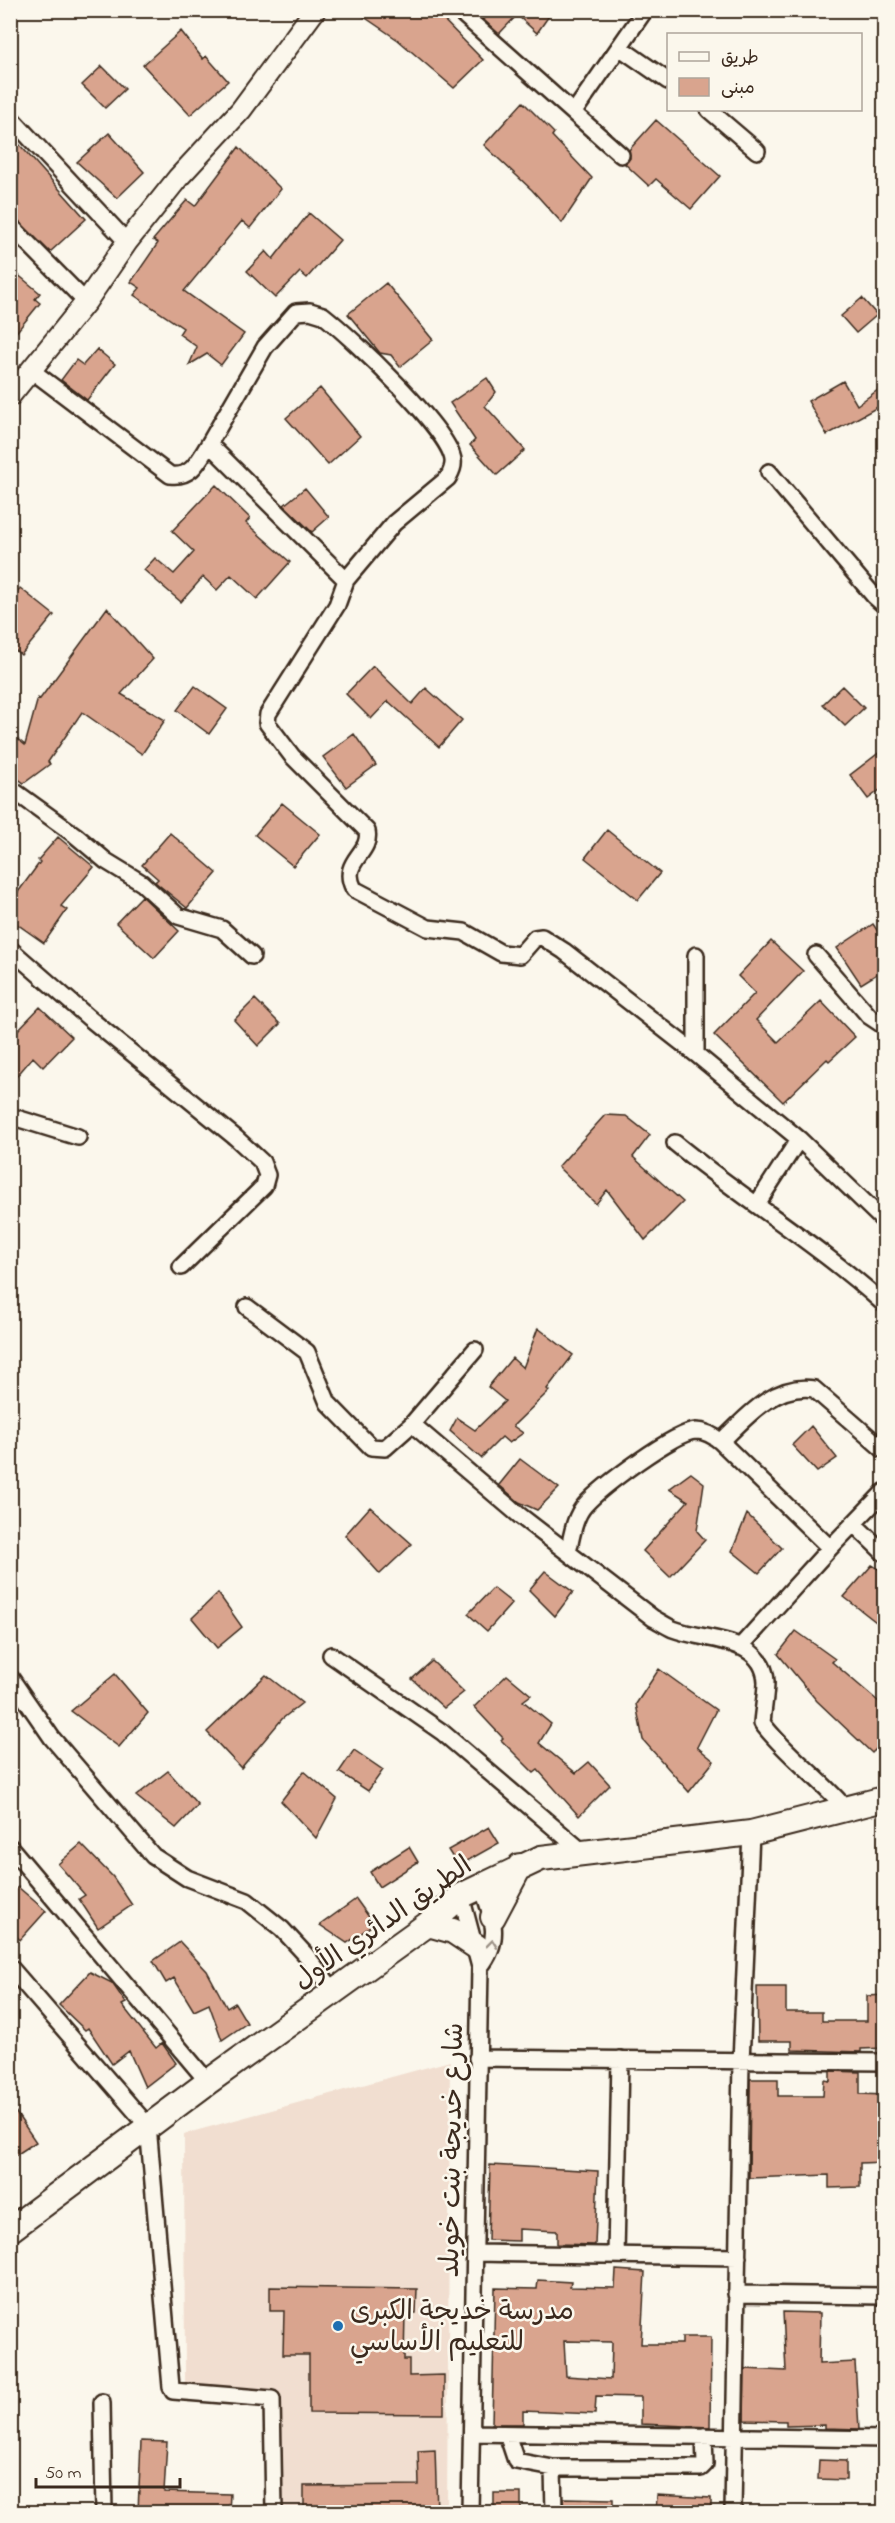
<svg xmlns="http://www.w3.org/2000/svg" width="895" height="2523" font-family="'Indie Flower','Playpen Sans Arabic',sans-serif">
	<rect width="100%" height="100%" fill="#fbf7ec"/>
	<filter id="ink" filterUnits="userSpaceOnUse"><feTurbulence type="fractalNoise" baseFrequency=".0167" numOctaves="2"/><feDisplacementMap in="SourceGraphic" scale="12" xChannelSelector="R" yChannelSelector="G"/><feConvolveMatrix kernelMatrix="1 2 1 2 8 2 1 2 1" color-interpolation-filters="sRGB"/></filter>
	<g filter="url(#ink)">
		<path fill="#f1ded0" d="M 450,2061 L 447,2512 L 281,2512 L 278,2395 L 185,2388 L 184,2134 Z"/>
		<path fill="#d9a48e" stroke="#3b2a1e" stroke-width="1.5" fill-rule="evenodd" d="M 354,10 L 434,10 L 483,60 L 454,88 L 398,40 Z
			M 473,10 L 553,10 L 537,33 L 517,15 L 499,34 Z
			M 181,31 L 203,59 L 206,56 L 228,81 L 190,115 L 143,65 Z
			M 102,66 L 125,89 L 105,108 L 82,85 Z
			M 523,102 L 554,133 L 552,136 L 592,178 L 562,223 L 532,190 L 484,145 Z
			M 656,120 L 720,176 L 691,209 L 656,179 L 649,186 L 625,164 L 630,158 L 629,150 Z
			M 109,133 L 144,172 L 117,198 L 77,162 Z
			M 10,134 L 86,219 L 50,252 L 10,213 Z
			M 239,147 L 281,189 L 250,228 L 242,221 L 184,291 L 244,334 L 221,365 L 207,354 L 189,365 L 197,347 L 179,334 L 183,328 L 134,295 L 140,288 L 131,282 L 158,243 L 153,240 L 187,200 L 195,206 Z
			M 309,213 L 340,240 L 307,278 L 300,272 L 275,298 L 247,271 L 266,251 L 273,259 Z
			M 10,268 L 40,293 L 35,299 L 40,303 L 10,340 Z
			M 386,283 L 433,340 L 400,367 L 391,355 L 380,353 L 348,314 Z
			M 862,298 L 877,315 L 856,333 L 841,316 Z
			M 97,349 L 115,364 L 87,400 L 61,380 L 76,360 L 83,365 Z
			M 487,378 L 496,392 L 485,406 L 525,450 L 497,475 L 470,445 L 475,440 L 450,403 Z
			M 843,381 L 857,405 L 885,385 L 885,403 L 827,435 L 808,401 Z
			M 320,388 L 360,436 L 328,465 L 286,418 Z
			M 216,485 L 250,518 L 246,523 L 290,562 L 257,599 L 231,575 L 217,590 L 203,577 L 181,602 L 144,570 L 155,558 L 174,574 L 194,552 L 172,531 Z
			M 305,488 L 329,517 L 312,532 L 284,505 Z
			M 20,588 L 54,615 L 21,655 L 10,646 L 10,600 Z
			M 107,608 L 153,659 L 121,694 L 165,720 L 142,754 L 82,712 L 48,762 L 50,764 L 24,783 L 10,773 L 10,733 L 25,745 L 38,698 L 40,699 Z
			M 373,666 L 412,704 L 426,688 L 462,720 L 439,747 L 388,701 L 371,719 L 346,694 Z
			M 195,686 L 227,709 L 209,734 L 177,710 Z
			M 842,686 L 864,708 L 845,726 L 823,704 Z
			M 354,734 L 376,765 L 346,787 L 323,757 Z
			M 885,748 L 885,786 L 868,799 L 850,775 Z
			M 282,803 L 320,834 L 293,866 L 255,835 Z
			M 607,830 L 660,873 L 638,900 L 585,858 Z
			M 170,833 L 217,873 L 187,908 L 155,882 L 158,879 L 142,865 Z
			M 58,837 L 94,867 L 61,906 L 67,910 L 44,943 L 10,919 L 10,903 L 40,862 L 38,860 Z
			M 142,896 L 179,931 L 154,958 L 116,923 Z
			M 873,924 L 885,942 L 885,969 L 861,984 L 837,948 Z
			M 771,941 L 803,971 L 756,1020 L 778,1042 L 821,1001 L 855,1037 L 829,1061 L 827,1059 L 783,1102 L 714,1035 L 755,993 L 738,976 Z
			M 255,999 L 280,1024 L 258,1046 L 234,1020 Z
			M 40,1007 L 72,1037 L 43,1067 L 33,1057 L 10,1084 L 10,1033 L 15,1033 Z
			M 605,1115 L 626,1116 L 650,1135 L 633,1157 L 683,1202 L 645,1240 L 607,1190 L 596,1204 L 558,1167 Z
			M 538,1328 L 573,1355 L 547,1389 L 549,1391 L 513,1426 L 523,1433 L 509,1443 L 502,1437 L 481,1458 L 450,1431 L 457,1418 L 475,1430 L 505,1401 L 488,1387 L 512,1358 L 523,1368 Z
			M 811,1426 L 837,1458 L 817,1472 L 792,1445 Z
			M 520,1459 L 559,1488 L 537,1510 L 519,1502 L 499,1485 Z
			M 691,1473 L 704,1483 L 697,1531 L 705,1540 L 670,1577 L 643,1551 L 688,1501 L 669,1489 Z
			M 370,1507 L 412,1544 L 380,1574 L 345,1535 Z
			M 747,1514 L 782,1548 L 759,1573 L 732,1551 Z
			M 872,1565 L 885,1573 L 885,1629 L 844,1597 Z
			M 545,1571 L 573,1592 L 555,1616 L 529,1590 Z
			M 493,1588 L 512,1603 L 487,1631 L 468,1614 Z
			M 218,1593 L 242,1627 L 217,1648 L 192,1618 Z
			M 796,1631 L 835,1659 L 832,1662 L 885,1707 L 885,1740 L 872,1753 L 817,1701 L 778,1654 Z
			M 432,1661 L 464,1692 L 444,1708 L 412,1679 Z
			M 659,1669 L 716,1710 L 697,1747 L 714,1761 L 689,1792 L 643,1740 L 636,1704 Z
			M 115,1674 L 148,1713 L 119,1747 L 71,1711 Z
			M 266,1675 L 302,1703 L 282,1719 L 241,1768 L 207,1732 Z
			M 507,1675 L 531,1695 L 523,1701 L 551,1724 L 539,1743 L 576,1773 L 589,1762 L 610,1785 L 579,1816 L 538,1770 L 534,1773 L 501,1740 L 503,1738 L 474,1707 Z
			M 354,1750 L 383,1770 L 368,1791 L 339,1772 Z
			M 168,1771 L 198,1805 L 176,1828 L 136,1796 Z
			M 304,1771 L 337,1799 L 316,1838 L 281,1801 Z
			M 489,1827 L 499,1843 L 458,1866 L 448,1850 Z
			M 81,1844 L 113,1877 L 132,1905 L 98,1928 L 79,1899 L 85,1895 L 58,1864 Z
			M 409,1847 L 418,1862 L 379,1887 L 370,1872 Z
			M 18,1887 L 46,1911 L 20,1940 L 10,1929 L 10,1894 Z
			M 356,1899 L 374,1924 L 347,1943 L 320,1925 Z
			M 180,1942 L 207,1971 L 227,2008 L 235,2003 L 247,2023 L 222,2040 L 209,2004 L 194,2011 L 174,1978 L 166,1983 L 153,1961 Z
			M 90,1972 L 112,1983 L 126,2003 L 122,2005 L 156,2048 L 162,2043 L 176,2063 L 145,2087 L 129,2051 L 112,2064 L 88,2028 L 85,2030 L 59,2005 Z
			M 757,1987 L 786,1987 L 786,2012 L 822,2012 L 822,2021 L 867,2021 L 867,1996 L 885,1995 L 885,2048 L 861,2049 L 861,2052 L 792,2050 L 792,2041 L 758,2041 Z
			M 830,2071 L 860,2072 L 860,2094 L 885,2095 L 885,2162 L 860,2163 L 860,2187 L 829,2188 L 829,2175 L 749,2178 L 750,2079 L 778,2079 L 778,2096 L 823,2096 L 824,2080 L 830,2081 Z
			M 10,2104 L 36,2142 L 10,2159 Z
			M 490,2165 L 598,2171 L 595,2245 L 557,2244 L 557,2231 L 519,2229 L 519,2241 L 488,2240 Z
			M 616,2270 L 645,2272 L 641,2344 L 682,2344 L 682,2337 L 711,2337 L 710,2427 L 641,2424 L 641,2397 L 596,2396 L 595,2414 L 523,2411 L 523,2424 L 492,2424 L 495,2288 L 537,2289 L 538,2280 L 571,2282 L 570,2287 L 615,2288 ZM 564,2341 L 612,2342 L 611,2379 L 566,2376 Z
			M 270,2287 L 417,2289 L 416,2313 L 405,2313 L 404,2360 L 409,2360 L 409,2376 L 444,2375 L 444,2414 L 309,2413 L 309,2355 L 283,2355 L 284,2311 L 270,2311 Z
			M 783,2312 L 820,2313 L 819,2364 L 855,2362 L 859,2429 L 825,2428 L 825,2425 L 786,2426 L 786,2421 L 744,2420 L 745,2369 L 786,2371 Z
			M 141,2441 L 167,2442 L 164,2492 L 230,2494 L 229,2512 L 181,2510 L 138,2512 Z
			M 435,2450 L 437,2512 L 304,2512 L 304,2486 L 419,2485 L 418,2451 Z
			M 819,2460 L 846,2461 L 846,2480 L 818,2479 Z
			M 494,2493 L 521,2493 L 521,2512 L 494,2512 Z
			M 657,2495 L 711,2498 L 711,2512 L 656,2512 Z
			M 563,2498 L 613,2499 L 613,2512 L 564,2512 Z"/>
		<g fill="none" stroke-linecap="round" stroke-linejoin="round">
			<defs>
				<path id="minor" d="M 458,10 L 621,155
					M 619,47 L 668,81
					M 709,110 L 757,151
					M 574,112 L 645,10
					M 10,117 L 127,242
					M 10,225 L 86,302
					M 31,370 L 170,475 C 192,478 199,460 209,444 L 346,580 L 337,605 L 268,714 L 267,723 L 292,756 L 367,831 C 372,854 339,861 354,889 L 428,928 L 464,932 L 501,953 L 520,955 L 535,938 L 542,937 L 564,951 L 696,1054
					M 209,444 L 265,347 L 296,312 L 310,311 L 323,315 C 351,337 449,429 453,460 C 454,467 451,472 448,478 L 394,523 L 346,580
					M 769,472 L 874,596 L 884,605
					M 10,788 L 75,835 L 106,861 L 142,883 L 178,916 L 222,929 L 252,956
					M 10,949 L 89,1018 L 236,1138 L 262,1162 L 267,1175 L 264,1186 L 181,1267
					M 696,955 L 696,1054 L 799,1139 L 884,1221
					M 816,955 L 869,1016 L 884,1026
					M 10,1116 L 78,1137
					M 675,1143 C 743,1199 819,1245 884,1304
					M 757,1204 L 799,1139
					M 247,1307 L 307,1352 L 328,1403 L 371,1447 L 385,1448 L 412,1424
					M 475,1350 L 412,1424 L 519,1515 L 653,1618 C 659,1621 666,1626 673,1629 C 703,1641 764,1636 766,1682 C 766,1695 763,1710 762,1723 C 786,1755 820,1778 846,1809
					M 721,1442 C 746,1417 775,1383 814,1389 L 884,1450
					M 855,1525 L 884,1553
					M 568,1552 C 572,1536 574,1517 585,1505 C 601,1487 674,1432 696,1431 C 706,1431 714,1436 721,1442 L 830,1548
					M 740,1647 L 830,1548 L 884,1492
					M 331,1655 L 442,1732 L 584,1853
					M 10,1677 L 52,1738 L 153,1856 L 187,1878 L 247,1901 L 282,1929 L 306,1955 L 334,1991
					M 10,1847 L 208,2082
					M 461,1896 L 480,1967 L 470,2512
					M 10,1967 L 148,2126 L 171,2387 L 173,2391 L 272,2399 L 274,2512
					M 480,1967 C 503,1939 492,1915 481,1885
					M 477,2058 L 884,2062
					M 476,2253 L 738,2257
					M 616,2255 L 620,2059
					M 736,2294 L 884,2296
					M 102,2402 L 104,2512
					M 472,2433 L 884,2439
					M 507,2434 L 516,2461 L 553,2468 L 701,2468 L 705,2464 L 704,2436
					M 553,2468 L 554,2512
					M 733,2512 L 741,2062 L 751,1833"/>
				<path id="tertiary" d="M 10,396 L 86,302 L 127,242 L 178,178 L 241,110 L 315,10"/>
				<path id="primary" d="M 493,1917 L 520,1866
					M 428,1924 L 453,1931 L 477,1947
					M 10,2230 L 208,2082 L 428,1924 L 461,1896 L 541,1858 L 751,1833 L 884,1799"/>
			</defs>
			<use href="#minor" stroke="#3b2a1e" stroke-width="20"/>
			<use href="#tertiary" stroke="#3b2a1e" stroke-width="24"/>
			<use href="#primary" stroke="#3b2a1e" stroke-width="28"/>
			<use href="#minor" stroke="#fbf7ec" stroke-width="15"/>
			<use href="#tertiary" stroke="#fbf7ec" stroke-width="20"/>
			<use href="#primary" stroke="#fbf7ec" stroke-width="24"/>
		</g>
		<defs><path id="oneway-chevron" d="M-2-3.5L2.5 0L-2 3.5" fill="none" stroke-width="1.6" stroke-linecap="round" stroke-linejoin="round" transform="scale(1.5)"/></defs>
		<use stroke="#9b9085" href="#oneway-chevron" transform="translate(492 1944) rotate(-83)"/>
	</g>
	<circle fill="#1f6fb2" stroke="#fbf7ec" stroke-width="2" cx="338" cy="2326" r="6"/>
	<g text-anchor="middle" stroke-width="5" stroke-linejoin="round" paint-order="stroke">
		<g font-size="27" fill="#3b2a1e" stroke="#fbf7ec">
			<text transform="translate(382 1922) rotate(-35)" y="9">الطريق الدائري الأول</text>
			<text transform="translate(451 2150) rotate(-89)" y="9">شارع خديجة بنت خويلد</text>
		</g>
		<g font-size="27" fill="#3b2a1e" stroke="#fbf7ec" text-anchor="start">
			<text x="350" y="2319">مدرسة خديجة الكبرى<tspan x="350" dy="31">للتعليم الأساسي</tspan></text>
		</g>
	</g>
	<rect width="895" height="2523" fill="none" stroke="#fbf7ec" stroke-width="36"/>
	<rect x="18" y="18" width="859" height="2487" fill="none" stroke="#3b2a1e" stroke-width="2" filter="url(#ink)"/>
	<rect x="667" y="33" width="195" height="78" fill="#fbf7ec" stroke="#aea59a" stroke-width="1.5"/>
	<rect x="679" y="52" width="30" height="9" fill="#fbf7ec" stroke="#aea59a" stroke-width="1.5"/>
	<text x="721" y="63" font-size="18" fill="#3b2a1e">طريق</text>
	<rect x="679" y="78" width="30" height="18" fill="#d9a48e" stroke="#aea59a" stroke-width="1.5"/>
	<text x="721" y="93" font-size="18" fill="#3b2a1e">مبنى</text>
	<path d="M36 2478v9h144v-9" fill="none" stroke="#3b2a1e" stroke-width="3"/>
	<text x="45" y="2478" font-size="18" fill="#3b2a1e" stroke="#fbf7ec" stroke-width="4.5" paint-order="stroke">50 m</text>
</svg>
